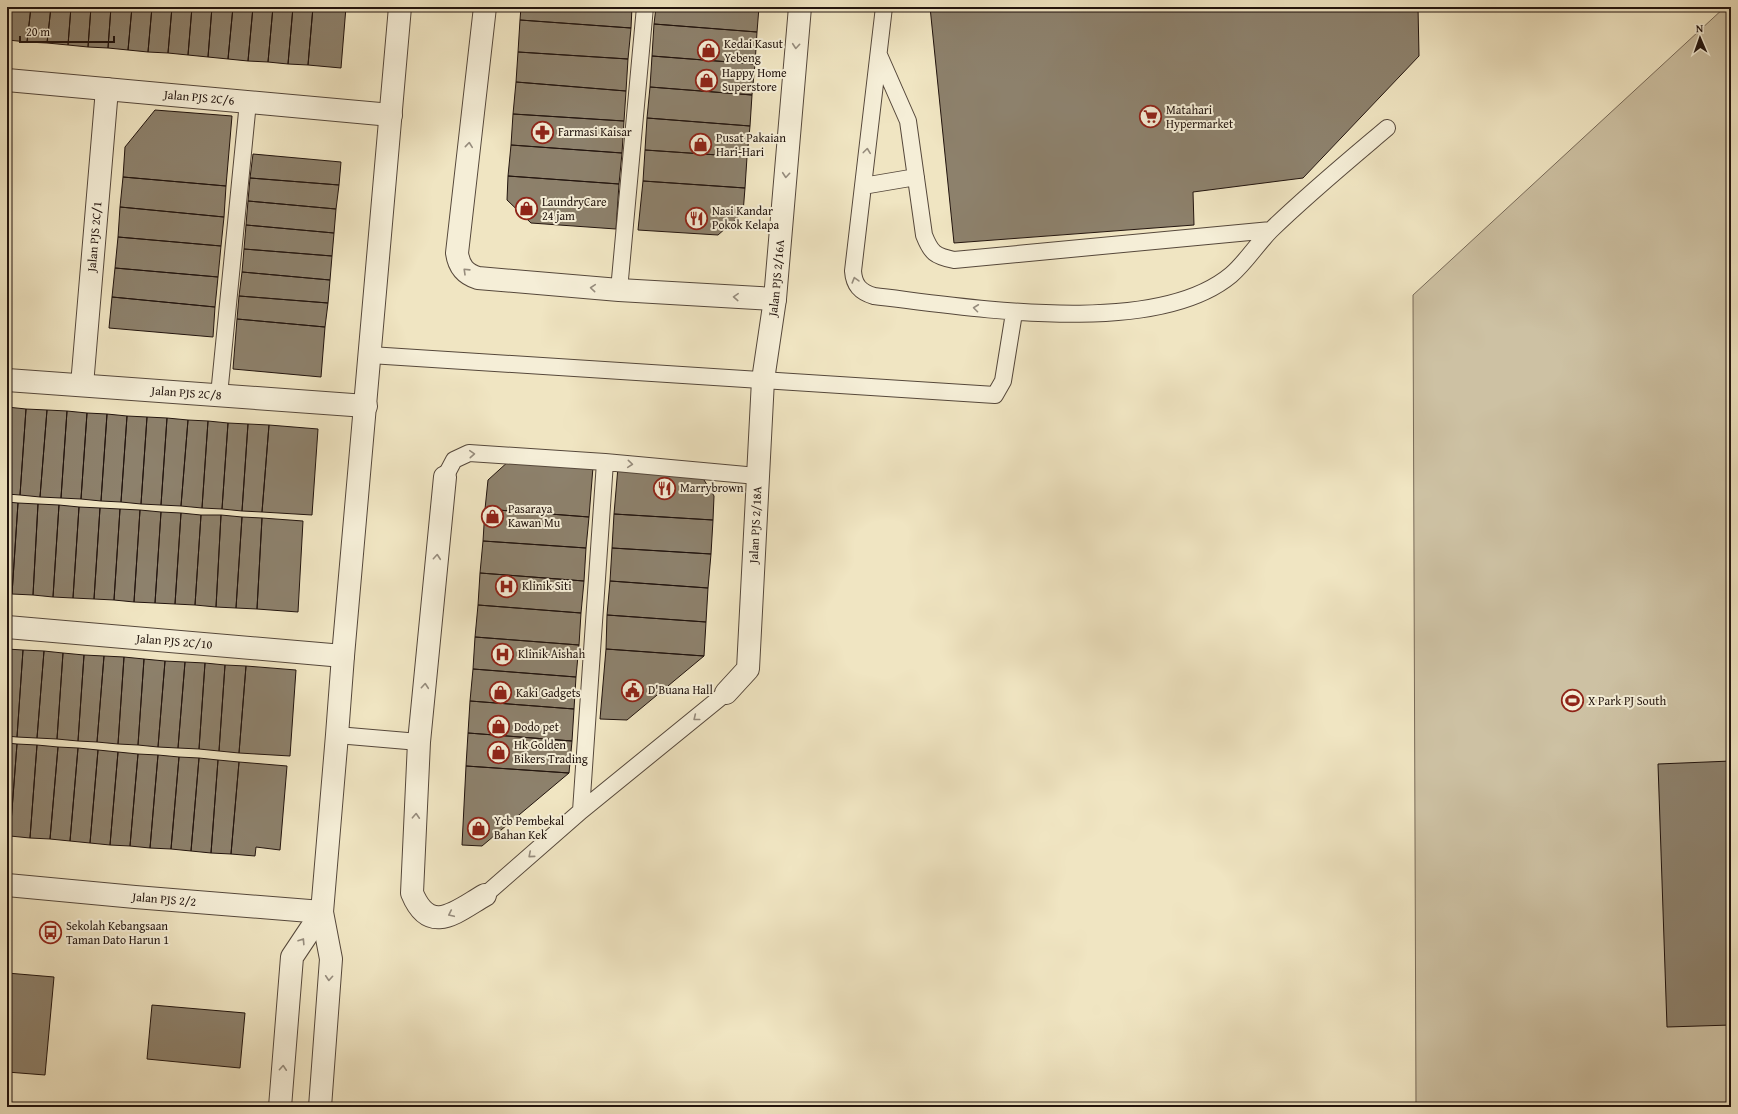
<svg xmlns="http://www.w3.org/2000/svg" width="1738" height="1114" font-family="'Gentium Book Plus',serif">
	<rect width="100%" height="100%" fill="#f0e5c2"/>
	<filter id="stains"><feTurbulence type="fractalNoise" baseFrequency=".005" numOctaves="4"/><feColorMatrix values="0 0 0 0 .2 0 0 0 0 .09 0 0 0 0 .02 0 0 0 .5 -.17"/></filter>
	<radialGradient id="worn" r=".72"><stop offset=".6" stop-color="#630" stop-opacity="0"/><stop offset="1" stop-color="#630" stop-opacity=".3"/></radialGradient>
	<path fill="#cdc1a3" stroke="#786a58" d="M 1725,7 L 1731,7 L 1731,1107 L 1416,1107 L 1413,295 Z"/>
	<path fill="#8d816c" stroke="#22140e" d="M 7,7 L 10,7 L 8,40 L 7,40 Z
		M 10,7 L 31,7 L 27,42 L 8,40 Z
		M 31,7 L 51,7 L 47,43 L 27,42 Z
		M 51,7 L 71,7 L 68,45 L 47,43 Z
		M 71,7 L 91,7 L 88,47 L 68,45 Z
		M 91,7 L 111,7 L 108,48 L 88,47 Z
		M 111,7 L 132,7 L 128,50 L 108,48 Z
		M 132,7 L 152,7 L 148,52 L 128,50 Z
		M 152,7 L 172,7 L 168,53 L 148,52 Z
		M 172,7 L 192,7 L 188,55 L 168,53 Z
		M 192,7 L 212,7 L 208,57 L 188,55 Z
		M 212,7 L 233,7 L 228,59 L 208,57 Z
		M 233,7 L 253,7 L 248,61 L 228,59 Z
		M 253,7 L 273,7 L 268,62 L 248,61 Z
		M 273,7 L 293,7 L 288,64 L 268,62 Z
		M 293,7 L 313,7 L 308,65 L 288,64 Z
		M 313,7 L 346,7 L 341,68 L 308,65 Z
		M 521,7 L 632,7 L 631,28 L 520,20 Z
		M 656,7 L 759,7 L 757,32 L 654,24 Z
		M 930,7 L 1418,7 L 1419,56 L 1303,178 L 1193,192 L 1194,225 L 954,243 Z
		M 520,20 L 631,28 L 628,59 L 518,52 Z
		M 654,24 L 757,32 L 755,64 L 652,56 Z
		M 518,52 L 628,59 L 626,91 L 516,82 Z
		M 652,56 L 755,64 L 752,95 L 650,87 Z
		M 516,82 L 626,91 L 624,121 L 513,114 Z
		M 650,87 L 752,95 L 750,126 L 647,118 Z
		M 155,110 L 232,116 L 226,186 L 123,177 L 125,147 Z
		M 513,114 L 624,121 L 622,153 L 511,145 Z
		M 647,118 L 750,126 L 747,157 L 645,150 Z
		M 511,145 L 622,153 L 619,184 L 508,176 Z
		M 645,150 L 747,157 L 745,188 L 643,181 Z
		M 253,154 L 341,162 L 339,185 L 250,178 Z
		M 508,176 L 619,184 L 616,229 L 531,223 L 507,200 Z
		M 123,177 L 226,186 L 224,217 L 120,207 Z
		M 250,178 L 339,185 L 336,209 L 248,201 Z
		M 643,181 L 745,188 L 743,213 L 718,235 L 638,230 Z
		M 248,201 L 336,209 L 334,233 L 246,225 Z
		M 120,207 L 224,217 L 221,246 L 118,237 Z
		M 246,225 L 334,233 L 332,256 L 244,249 Z
		M 118,237 L 221,246 L 218,277 L 115,268 Z
		M 244,249 L 332,256 L 330,280 L 242,272 Z
		M 115,268 L 218,277 L 215,307 L 112,297 Z
		M 242,272 L 330,280 L 328,303 L 239,296 Z
		M 239,296 L 328,303 L 325,327 L 237,319 Z
		M 112,297 L 215,307 L 213,337 L 109,328 Z
		M 237,319 L 325,327 L 321,377 L 233,369 Z
		M 7,407 L 26,409 L 20,495 L 7,494 Z
		M 26,409 L 47,410 L 40,497 L 20,495 Z
		M 47,410 L 67,411 L 61,498 L 40,497 Z
		M 67,411 L 87,413 L 81,499 L 61,498 Z
		M 87,413 L 107,414 L 101,501 L 81,499 Z
		M 107,414 L 127,416 L 121,502 L 101,501 Z
		M 127,416 L 147,417 L 141,504 L 121,502 Z
		M 147,417 L 167,418 L 161,505 L 141,504 Z
		M 167,418 L 188,420 L 181,506 L 161,505 Z
		M 188,420 L 208,421 L 202,508 L 181,506 Z
		M 208,421 L 228,423 L 222,509 L 202,508 Z
		M 228,423 L 248,424 L 242,511 L 222,509 Z
		M 248,424 L 269,425 L 262,512 L 242,511 Z
		M 269,425 L 318,429 L 312,515 L 262,512 Z
		M 510,460 L 593,467 L 589,517 L 485,509 L 488,480 Z
		M 618,467 L 699,472 L 714,496 L 713,520 L 614,514 Z
		M 7,502 L 18,503 L 12,594 L 7,594 Z
		M 18,503 L 38,504 L 33,595 L 12,594 Z
		M 38,504 L 59,505 L 53,597 L 33,595 Z
		M 59,505 L 79,507 L 73,598 L 53,597 Z
		M 79,507 L 100,508 L 94,599 L 73,598 Z
		M 100,508 L 120,509 L 114,600 L 94,599 Z
		M 120,509 L 140,510 L 134,602 L 114,600 Z
		M 485,509 L 589,517 L 586,548 L 483,541 Z
		M 140,510 L 161,512 L 155,603 L 134,602 Z
		M 161,512 L 181,513 L 175,604 L 155,603 Z
		M 181,513 L 201,515 L 195,605 L 175,604 Z
		M 614,514 L 713,520 L 711,554 L 612,548 Z
		M 201,515 L 221,515 L 216,607 L 195,605 Z
		M 221,515 L 242,517 L 236,608 L 216,607 Z
		M 242,517 L 262,518 L 257,609 L 236,608 Z
		M 262,518 L 303,521 L 298,612 L 257,609 Z
		M 483,541 L 586,548 L 584,581 L 480,573 Z
		M 612,548 L 711,554 L 708,588 L 610,581 Z
		M 480,573 L 584,581 L 581,613 L 478,605 Z
		M 610,581 L 708,588 L 706,622 L 607,615 Z
		M 478,605 L 581,613 L 579,645 L 475,637 Z
		M 607,615 L 706,622 L 704,656 L 606,649 Z
		M 475,637 L 579,645 L 576,677 L 473,669 Z
		M 7,649 L 23,650 L 17,737 L 7,736 Z
		M 606,649 L 704,656 L 627,720 L 600,719 Z
		M 23,650 L 44,651 L 37,738 L 17,737 Z
		M 44,651 L 63,653 L 57,739 L 37,738 Z
		M 63,653 L 84,655 L 78,741 L 57,739 Z
		M 84,655 L 104,656 L 97,742 L 78,741 Z
		M 104,656 L 124,657 L 118,744 L 97,742 Z
		M 124,657 L 144,659 L 138,745 L 118,744 Z
		M 144,659 L 165,661 L 158,747 L 138,745 Z
		M 165,661 L 185,662 L 178,748 L 158,747 Z
		M 185,662 L 205,663 L 199,749 L 178,748 Z
		M 205,663 L 225,665 L 219,751 L 199,749 Z
		M 225,665 L 246,666 L 239,753 L 219,751 Z
		M 246,666 L 296,670 L 290,756 L 239,753 Z
		M 473,669 L 576,677 L 574,709 L 470,701 Z
		M 470,701 L 574,709 L 572,741 L 468,733 Z
		M 468,733 L 572,741 L 569,773 L 466,766 Z
		M 7,743 L 17,744 L 10,836 L 7,836 Z
		M 17,744 L 37,745 L 30,838 L 10,836 Z
		M 37,745 L 58,747 L 50,839 L 30,838 Z
		M 58,747 L 78,748 L 70,841 L 50,839 Z
		M 78,748 L 98,750 L 90,843 L 70,841 Z
		M 98,750 L 118,752 L 110,845 L 90,843 Z
		M 118,752 L 138,754 L 130,846 L 110,845 Z
		M 138,754 L 158,755 L 150,848 L 130,846 Z
		M 158,755 L 179,757 L 171,849 L 150,848 Z
		M 179,757 L 199,758 L 191,851 L 171,849 Z
		M 199,758 L 218,760 L 211,853 L 191,851 Z
		M 218,760 L 239,762 L 231,854 L 211,853 Z
		M 1731,761 L 1731,1025 L 1667,1027 L 1658,764 Z
		M 239,762 L 287,766 L 280,850 L 256,847 L 255,856 L 231,854 Z
		M 466,766 L 569,773 L 482,846 L 462,845 Z
		M 7,973 L 54,977 L 45,1075 L 7,1072 Z
		M 152,1005 L 245,1013 L 240,1068 L 147,1059 Z"/>
	<g fill="none" stroke-linecap="round" stroke-linejoin="round">
		<defs>
			<path id="service" d="M 884,7 L 853,271 C 854,285 860,292 874,296 C 968,307 1154,339 1231,275 C 1246,262 1257,244 1271,230 C 1308,194 1348,161 1387,128
				M 879,55 L 908,121 L 924,235 C 931,253 935,256 954,260 L 1271,230
				M 863,186 L 916,177
				M 619,290 L 645,7
				M 370,355 L 995,395 L 1003,381 L 1014,313
				M 219,395 L 248,102
				M 445,477 L 454,460 L 469,453 L 605,462 L 757,476
				M 337,735 L 419,742
				M 581,811 L 605,462
				M 485,895 L 581,811 L 726,693"/>
			<g id="minor">
				<path d="M 485,7 L 457,253 C 459,267 465,274 478,278 L 619,290 L 775,299"/>
				<path id="s1" d="M 7,80 L 391,115"/>
				<path id="s2" d="M 7,380 L 366,406"/>
				<path id="s3" d="M 82,385 L 107,89"/>
				<path d="M 445,477 L 419,742 L 412,893 C 430,937 457,911 485,895"/>
				<path id="s4" d="M 7,627 L 343,656"/>
				<path id="s5" d="M 726,693 L 748,669 L 763,380 L 775,299 L 800,7"/>
			</g>
			<g id="tertiary">
				<path id="s6" d="M 7,885 L 135,897 L 322,912"/>
				<path d="M 280,1107 L 292,957 L 322,912"/>
				<path d="M 320,1107 L 331,959 L 322,912 L 337,735 L 343,656 L 400,7"/>
			</g>
		</defs>
		<use href="#service" stroke="#56483b" stroke-width="18"/>
		<use href="#minor" stroke="#56483b" stroke-width="24"/>
		<use href="#tertiary" stroke="#56483b" stroke-width="24"/>
		<use href="#service" stroke="#f5eed7" stroke-width="16"/>
		<use href="#minor" stroke="#f5eed7" stroke-width="22"/>
		<use href="#tertiary" stroke="#f5eed7" stroke-width="22"/>
	</g>
	<defs><path id="oneway-chevron" d="M-2-3.5L2.5 0L-2 3.5" fill="none" stroke-width="1.6" stroke-linecap="round" stroke-linejoin="round"/></defs>
	<g stroke="#968c7d">
		<use href="#oneway-chevron" transform="translate(796 46) rotate(95)"/>
		<use href="#oneway-chevron" transform="translate(469 145) rotate(-84)"/>
		<use href="#oneway-chevron" transform="translate(867 151) rotate(-83)"/>
		<use href="#oneway-chevron" transform="translate(786 175) rotate(95)"/>
		<use href="#oneway-chevron" transform="translate(466 271) rotate(-136)"/>
		<use href="#oneway-chevron" transform="translate(855 280) rotate(-106)"/>
		<use href="#oneway-chevron" transform="translate(593 288) rotate(-175)"/>
		<use href="#oneway-chevron" transform="translate(736 297) rotate(-177)"/>
		<use href="#oneway-chevron" transform="translate(976 308) rotate(-173)"/>
		<use href="#oneway-chevron" transform="translate(472 454) rotate(-4)"/>
		<use href="#oneway-chevron" transform="translate(630 464) rotate(5)"/>
		<use href="#oneway-chevron" transform="translate(437 557) rotate(-85)"/>
		<use href="#oneway-chevron" transform="translate(425 686) rotate(-85)"/>
		<use href="#oneway-chevron" transform="translate(696 718) rotate(141)"/>
		<use href="#oneway-chevron" transform="translate(416 816) rotate(-87)"/>
		<use href="#oneway-chevron" transform="translate(531 855) rotate(139)"/>
		<use href="#oneway-chevron" transform="translate(451 914) rotate(155)"/>
		<use href="#oneway-chevron" transform="translate(302 941) rotate(-57)"/>
		<use href="#oneway-chevron" transform="translate(329 978) rotate(94)"/>
		<use href="#oneway-chevron" transform="translate(283 1068) rotate(-86)"/>
	</g>
	<defs>
		<symbol id="shop-ring" viewBox="-11 -11 22 22"><circle r="9.5" fill="#f5eed7" stroke="#8f2418" stroke-width="1.5"/><path d="M-5-2.5h2.3a2.7 3.5 0 0 1 5.4 0H5L5.5 6h-11ZM-1.5-2.5h3a1.5 2.3 0 0 0-3 0Z" fill="#8f2418"/></symbol>
		<symbol id="supermarket-ring" viewBox="-11 -11 22 22"><circle r="9.5" fill="#f5eed7" stroke="#8f2418" stroke-width="1.5"/><path d="M-6-5.5h2.5l.6 2H6L4.5 2H-2.5L-4.4-4H-6ZM-1.5 3.2a1.3 1.3 0 1 0 .1 0ZM3 3.2a1.3 1.3 0 1 0 .1 0Z" fill="#8f2418"/></symbol>
		<symbol id="pharmacy-ring" viewBox="-11 -11 22 22"><circle r="9.5" fill="#f5eed7" stroke="#8f2418" stroke-width="1.5"/><path d="M-2-6h4v4h4v4h-4v4h-4v-4h-4v-4h4Z" fill="#8f2418"/></symbol>
		<symbol id="restaurant-ring" viewBox="-11 -11 22 22"><circle r="9.5" fill="#f5eed7" stroke="#8f2418" stroke-width="1.5"/><path d="M-5-6h1v4h1v-4h1v4h1v-4h1v5L-1.5 .5V6h-2V.5L-5-1ZM5-6V6H3V1.5H1.5Q1.5-4 5-6Z" fill="#8f2418"/></symbol>
		<symbol id="hospital-ring" viewBox="-11 -11 22 22"><circle r="9.5" fill="#f5eed7" stroke="#8f2418" stroke-width="1.5"/><path d="M-5-5h3v3.5h4V-5h3V5h-3V1.5h-4V5h-3Z" fill="#8f2418"/></symbol>
		<symbol id="civic-ring" viewBox="-11 -11 22 22"><circle r="9.5" fill="#f5eed7" stroke="#8f2418" stroke-width="1.5"/><path d="M-.6-6.5H3V-4.5H.6V-3L4-1V1h2V6H-6V1h2V-1L-.6-3ZM-1.2 2.5V6h2.4V2.5Z" fill="#8f2418"/></symbol>
		<symbol id="stadium-ring" viewBox="-11 -11 22 22"><circle r="9.5" fill="#f5eed7" stroke="#8f2418" stroke-width="1.5"/><path d="M0-5a6.5 5 0 1 0 0 10a6.5 5 0 1 0 0-10ZM-3.5-1.8h7v3.6h-7Z" fill="#8f2418"/></symbol>
		<symbol id="bus-ring" viewBox="-11 -11 22 22"><circle r="9.5" fill="#f5eed7" stroke="#8f2418" stroke-width="1.5"/><path d="M-5-6H5V4H4V6H2V4H-2V6H-4V4H-5ZM-3.5-4V0h7V-4ZM-3.5 1.2v1.5H-2V1.2ZM2 1.2v1.5H3.5V1.2Z" fill="#8f2418"/></symbol>
	</defs>
	<g fill-rule="evenodd">
		<use href="#shop-ring" x="696" y="38" width="25" height="25"/>
		<use href="#shop-ring" x="694" y="68" width="25" height="25"/>
		<use href="#supermarket-ring" x="1138" y="104" width="25" height="25"/>
		<use href="#pharmacy-ring" x="530" y="120" width="25" height="25"/>
		<use href="#shop-ring" x="688" y="132" width="25" height="25"/>
		<use href="#shop-ring" x="514" y="196" width="25" height="25"/>
		<use href="#restaurant-ring" x="684" y="206" width="25" height="25"/>
		<use href="#restaurant-ring" x="652" y="476" width="25" height="25"/>
		<use href="#shop-ring" x="480" y="504" width="25" height="25"/>
		<use href="#hospital-ring" x="494" y="574" width="25" height="25"/>
		<use href="#hospital-ring" x="490" y="642" width="25" height="25"/>
		<use href="#civic-ring" x="620" y="678" width="25" height="25"/>
		<use href="#shop-ring" x="488" y="680" width="25" height="25"/>
		<use href="#stadium-ring" x="1560" y="688" width="25" height="25"/>
		<use href="#shop-ring" x="486" y="714" width="25" height="25"/>
		<use href="#shop-ring" x="486" y="740" width="25" height="25"/>
		<use href="#shop-ring" x="466" y="816" width="25" height="25"/>
		<use href="#bus-ring" x="38" y="920" width="25" height="25"/>
	</g>
	<g text-anchor="middle" stroke-width="4" stroke-linejoin="round" paint-order="stroke">
		<g font-size="12" fill="#22140e" stroke="#f5eed7" text-anchor="start">
			<text x="724" y="48">Kedai Kasut<tspan x="724" dy="14">Yebeng</tspan></text>
			<text x="722" y="77">Happy Home<tspan x="722" dy="14">Superstore</tspan></text>
			<text x="1166" y="114">Matahari<tspan x="1166" dy="14">Hypermarket</tspan></text>
			<text x="558" y="136">Farmasi Kaisar</text>
			<text x="716" y="142">Pusat Pakaian<tspan x="716" dy="14">Hari-Hari</tspan></text>
			<text x="542" y="206">LaundryCare<tspan x="542" dy="14">24 jam</tspan></text>
			<text x="712" y="215">Nasi Kandar<tspan x="712" dy="14">Pokok Kelapa</tspan></text>
			<text x="680" y="492">Marrybrown</text>
			<text x="508" y="513">Pasaraya<tspan x="508" dy="14">Kawan Mu</tspan></text>
			<text x="522" y="590">Klinik Siti</text>
			<text x="518" y="658">Klinik Aishah</text>
			<text x="648" y="694">D'Buana Hall</text>
			<text x="516" y="697">Kaki Gadgets</text>
			<text x="1588" y="705">X Park PJ South</text>
			<text x="514" y="731">Dodo pet</text>
			<text x="514" y="749">Hk Golden<tspan x="514" dy="14">Bikers Trading</tspan></text>
			<text x="494" y="825">Ycb Pembekal<tspan x="494" dy="14">Bahan Kek</tspan></text>
			<text x="66" y="930">Sekolah Kebangsaan<tspan x="66" dy="14">Taman Dato Harun 1</tspan></text>
		</g>
		<g font-size="12" fill="#22140e" stroke="#f5eed7">
			<text dy="4" stroke="none"><textPath href="#s1" startOffset="193">Jalan PJS 2C/6</textPath></text>
			<text dy="4" stroke="none"><textPath href="#s3" startOffset="149">Jalan PJS 2C/1</textPath></text>
			<text dy="4" stroke="none"><textPath href="#s5" startOffset="425">Jalan PJS 2/16A</textPath></text>
			<text dy="4" stroke="none"><textPath href="#s2" startOffset="180">Jalan PJS 2C/8</textPath></text>
			<text dy="4" stroke="none"><textPath href="#s5" startOffset="177">Jalan PJS 2/18A</textPath></text>
			<text dy="4" stroke="none"><textPath href="#s4" startOffset="168">Jalan PJS 2C/10</textPath></text>
			<text dy="4" stroke="none"><textPath href="#s6" startOffset="158">Jalan PJS 2/2</textPath></text>
		</g>
	</g>
	<rect width="1738" height="1114" fill="none" stroke="#f0e5c2" stroke-width="24"/>
	<rect x="8" y="8" width="1722" height="1098" fill="none" stroke="#22140e" stroke-width="2"/>
	<rect x="12" y="12" width="1714" height="1090" fill="none" stroke="#22140e"/>
	<g transform="translate(1700 38) rotate(358)" stroke="#f5eed7" stroke-width="3" paint-order="stroke">
	<path d="M0-3L7 15L0 10L-7 15Z" fill="#22140e"/>
	<text y="-6" font-size="11" font-weight="bold" text-anchor="middle" fill="#22140e">N</text>
	</g>
	<path d="M20 36v6h94v-6" fill="none" stroke="#22140e" stroke-width="2"/>
	<text x="26" y="36" font-size="12" fill="#22140e" stroke="#f5eed7" stroke-width="3" paint-order="stroke">20 m</text>
	<rect width="100%" height="100%" filter="url(#stains)"/>
	<rect width="100%" height="100%" fill="url(#worn)"/>
</svg>
